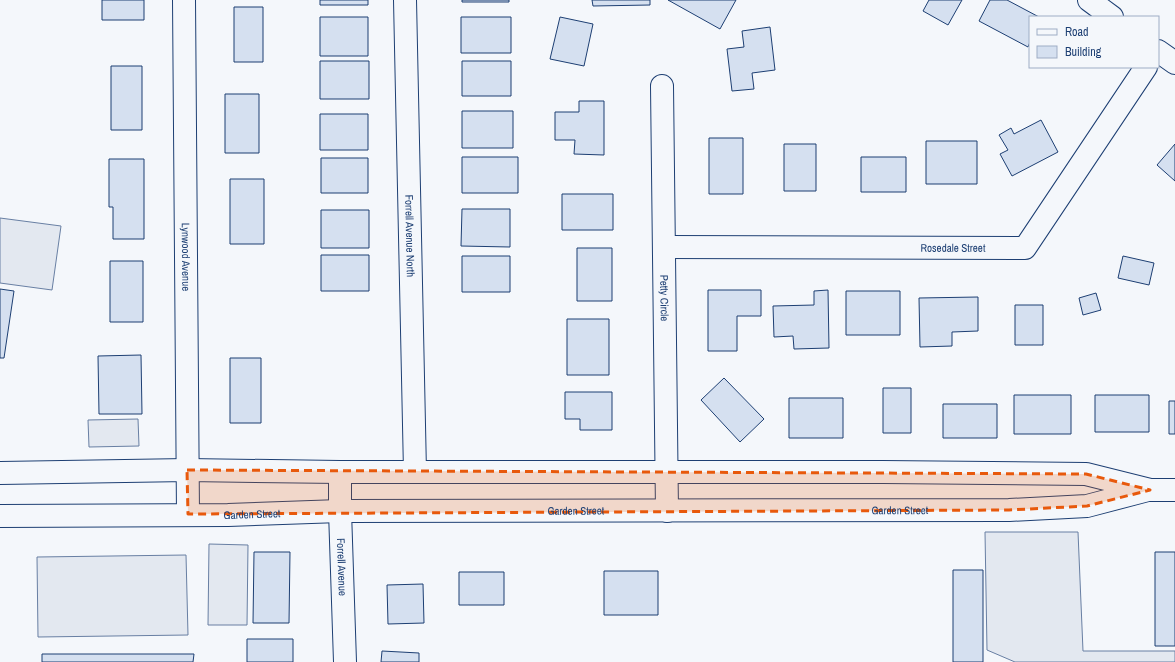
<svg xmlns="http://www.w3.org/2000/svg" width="1175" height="662" font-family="'Archivo Narrow',sans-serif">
	<rect width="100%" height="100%" fill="#f4f7fb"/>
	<path fill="#e3e8f0" stroke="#687fa3" d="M 0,218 L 61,226 L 52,290 L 0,283 Z
		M 138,419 L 139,446 L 89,447 L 88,420 Z
		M 985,532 L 1078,532 L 1083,651 L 1175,651 L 1175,662 L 1015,662 L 987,650 Z
		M 209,544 L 248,545 L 247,625 L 208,625 Z
		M 186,555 L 188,635 L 38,637 L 37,557 Z"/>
	<path fill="#d5e0f0" stroke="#1d3f73" d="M 102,0 L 144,0 L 144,20 L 102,20 Z
		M 320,0 L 368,0 L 368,5 L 320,5 Z
		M 462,0 L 509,0 L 509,2 L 462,2 Z
		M 592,0 L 650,0 L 650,5 L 593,6 Z
		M 668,0 L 736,0 L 720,29 Z
		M 929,0 L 962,0 L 948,25 L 923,11 Z
		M 990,0 L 1007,0 L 1039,17 L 1030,17 L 1030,42 L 1028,47 L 979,21 Z
		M 234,7 L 263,7 L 263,62 L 234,62 Z
		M 320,17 L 368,17 L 368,56 L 320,56 Z
		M 461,17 L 511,17 L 511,53 L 461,53 Z
		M 560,17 L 593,24 L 584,66 L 550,59 Z
		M 770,27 L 775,70 L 752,73 L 754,89 L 732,91 L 727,49 L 744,47 L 742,31 Z
		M 320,61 L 369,61 L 369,99 L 320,99 Z
		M 462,61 L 511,61 L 511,96 L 462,96 Z
		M 111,66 L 142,66 L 142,130 L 111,130 Z
		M 225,94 L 259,94 L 259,153 L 225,153 Z
		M 579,101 L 604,101 L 604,155 L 574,154 L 575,140 L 555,140 L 555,112 L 579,112 Z
		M 462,111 L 513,111 L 513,148 L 462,148 Z
		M 320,114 L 368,114 L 368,150 L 320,150 Z
		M 1041,120 L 1058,152 L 1012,176 L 1000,154 L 1008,150 L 999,135 L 1011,128 L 1014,134 Z
		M 709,138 L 743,138 L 743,194 L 709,194 Z
		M 926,141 L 977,141 L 977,184 L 926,184 Z
		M 784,144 L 816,144 L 816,191 L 784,191 Z
		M 1175,144 L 1175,181 L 1157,165 Z
		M 462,157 L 518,157 L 518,193 L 462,193 Z
		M 861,157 L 906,157 L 906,192 L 861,192 Z
		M 321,158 L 368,158 L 368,193 L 321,193 Z
		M 109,159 L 144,159 L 144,239 L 113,239 L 113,207 L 109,207 Z
		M 230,179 L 264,179 L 264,244 L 230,244 Z
		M 562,194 L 613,194 L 613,230 L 562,230 Z
		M 462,209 L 510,209 L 510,247 L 461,246 Z
		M 321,210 L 369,210 L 369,248 L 321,248 Z
		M 577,248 L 612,248 L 612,301 L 577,301 Z
		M 321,255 L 369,255 L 369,291 L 321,291 Z
		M 462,256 L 510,256 L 510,292 L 462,292 Z
		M 1123,256 L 1154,263 L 1149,285 L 1118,278 Z
		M 110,261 L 143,261 L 143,322 L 110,322 Z
		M 0,289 L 14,291 L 4,358 L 0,358 Z
		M 708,290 L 761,290 L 761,316 L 737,316 L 737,351 L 708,351 Z
		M 828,290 L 829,348 L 794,349 L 793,336 L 774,337 L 773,306 L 814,305 L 814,291 Z
		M 846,291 L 900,291 L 900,335 L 846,335 Z
		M 1096,293 L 1101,310 L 1083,315 L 1079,298 Z
		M 978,297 L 978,331 L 952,332 L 952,346 L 920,347 L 919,298 Z
		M 1015,305 L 1043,305 L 1043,345 L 1015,345 Z
		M 567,319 L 609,319 L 609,375 L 567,375 Z
		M 141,355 L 142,414 L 99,414 L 98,356 Z
		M 230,358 L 261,358 L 261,423 L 230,423 Z
		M 724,378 L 764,419 L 740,442 L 701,400 Z
		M 883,388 L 911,388 L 911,433 L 883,433 Z
		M 565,392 L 612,392 L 612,430 L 580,430 L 580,419 L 565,419 Z
		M 1014,395 L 1071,395 L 1071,434 L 1014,434 Z
		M 1095,395 L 1149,395 L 1149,432 L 1095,432 Z
		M 789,398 L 843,398 L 843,438 L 789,438 Z
		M 1169,401 L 1175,401 L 1175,434 L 1169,434 Z
		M 943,404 L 997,404 L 997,438 L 943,438 Z
		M 254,552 L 290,552 L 289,623 L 253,623 Z
		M 1155,552 L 1175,552 L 1175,646 L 1155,646 Z
		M 953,570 L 983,570 L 983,662 L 953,662 Z
		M 604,571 L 658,571 L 658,615 L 604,615 Z
		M 459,572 L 504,572 L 504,605 L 459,605 Z
		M 423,584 L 424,623 L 388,624 L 387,585 Z
		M 247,639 L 293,639 L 293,662 L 247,662 Z
		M 382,651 L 419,653 L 419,662 L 381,662 Z
		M 42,654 L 194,654 L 193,662 L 42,662 Z"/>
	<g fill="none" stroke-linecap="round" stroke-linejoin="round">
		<defs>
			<g id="minor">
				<path id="s1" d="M 184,0 L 188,514"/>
				<path id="s2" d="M 405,0 L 415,472"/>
				<path d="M 1089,0 L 1112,17"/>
				<path d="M 1158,51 L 1175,63"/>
				<path id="s3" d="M 662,86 L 667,511"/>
				<path id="s4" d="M 664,247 L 1025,248 L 1146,67"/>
				<path id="s5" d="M 340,472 L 340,511 L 345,662"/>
			</g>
			<g id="major">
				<path d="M 0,473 L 187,470 L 340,472 L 883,472 L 1086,474 L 1150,490 L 1175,490"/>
				<path id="s6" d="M 0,516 L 228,515 L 340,511 L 1009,510 L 1087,506 L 1148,490"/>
			</g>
		</defs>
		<use href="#minor" stroke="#1d3f73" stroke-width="24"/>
		<use href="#major" stroke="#1d3f73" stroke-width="24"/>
		<use href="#minor" stroke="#f4f7fb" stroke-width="22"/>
		<use href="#major" stroke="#f4f7fb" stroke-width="22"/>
	</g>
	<path fill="#e8590c" fill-opacity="0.2" stroke="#e8590c" stroke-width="3" stroke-dasharray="8 5" stroke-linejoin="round" d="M 187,470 L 1086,474 L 1150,490 L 1087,506 L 1009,510 L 188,514 Z"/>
	<g text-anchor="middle" stroke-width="3" stroke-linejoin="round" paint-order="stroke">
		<g font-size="11" fill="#1d3f73" stroke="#f4f7fb">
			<text dy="4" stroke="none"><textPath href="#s2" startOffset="236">Forrell Avenue North</textPath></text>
			<text dy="4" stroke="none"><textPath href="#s4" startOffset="289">Rosedale Street</textPath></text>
			<text dy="4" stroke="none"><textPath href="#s1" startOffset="257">Lynwood Avenue</textPath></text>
			<text dy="4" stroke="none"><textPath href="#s3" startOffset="212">Petty Circle</textPath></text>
			<text dy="4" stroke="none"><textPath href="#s6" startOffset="900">Garden Street</textPath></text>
			<text dy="4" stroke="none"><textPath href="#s6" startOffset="576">Garden Street</textPath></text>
			<text dy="4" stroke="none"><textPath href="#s6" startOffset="252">Garden Street</textPath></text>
			<text dy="4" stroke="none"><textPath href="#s5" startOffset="95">Forrell Avenue</textPath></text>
		</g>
	</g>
	<rect x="1029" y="16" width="130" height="52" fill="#f4f7fb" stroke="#9eadc5"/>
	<rect x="1037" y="29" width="20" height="6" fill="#f4f7fb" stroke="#9eadc5"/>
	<text x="1065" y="36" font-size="12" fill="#1d3f73">Road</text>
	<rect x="1037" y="46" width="20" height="12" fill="#d5e0f0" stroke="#9eadc5"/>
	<text x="1065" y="56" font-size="12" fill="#1d3f73">Building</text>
</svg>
